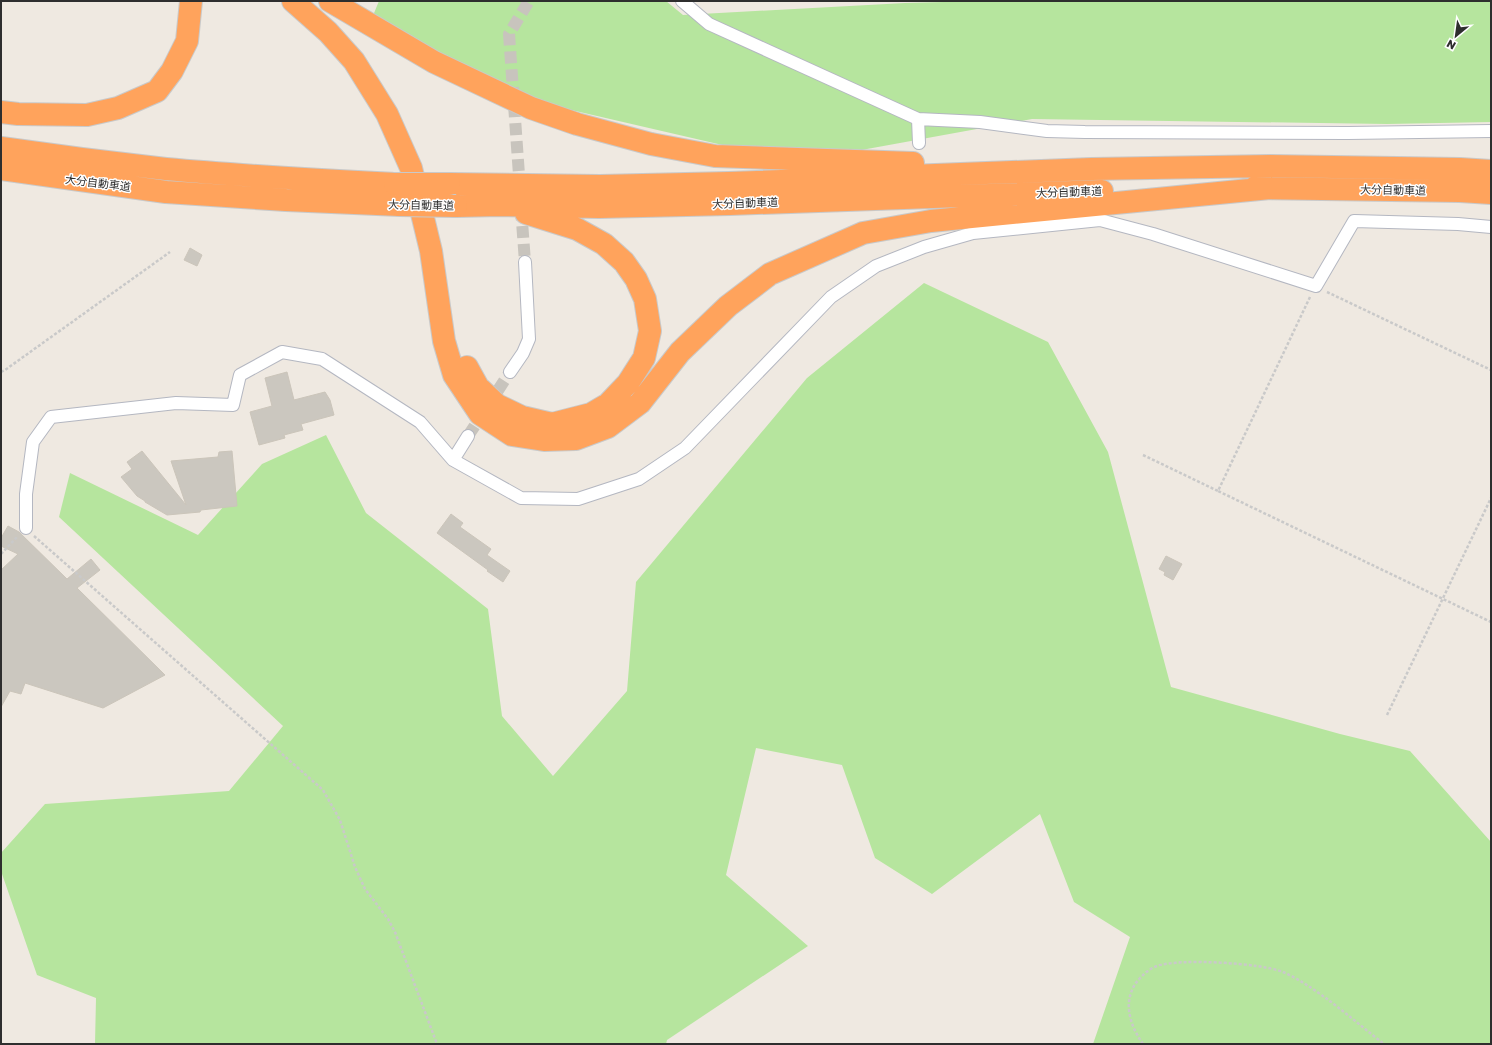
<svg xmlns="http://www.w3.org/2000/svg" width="1492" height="1045" font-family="'Golos Text','Noto Sans JP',sans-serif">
	<rect width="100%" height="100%" fill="#efe9e1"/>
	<path fill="#b6e59e" d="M 379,1 L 666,1 L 683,15 L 905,3 L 982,1 L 1491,1 L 1491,122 L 1387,124 L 1032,119 L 845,153 L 731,147 L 541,103 L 372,18 Z
		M 924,283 L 1048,342 L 1108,452 L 1171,687 L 1340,734 L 1410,751 L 1491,842 L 1491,1044 L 1093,1044 L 1130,937 L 1074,902 L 1040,814 L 932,894 L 875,858 L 842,765 L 756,748 L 726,875 L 808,946 L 667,1040 L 666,1044 L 95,1044 L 96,998 L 37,975 L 1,871 L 1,853 L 45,804 L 229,791 L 283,726 L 59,517 L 70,473 L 198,535 L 262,464 L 326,435 L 366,513 L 488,609 L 502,716 L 553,776 L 627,691 L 636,582 L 807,378 Z"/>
	<path fill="#cbc7bf" stroke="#cbc5ba" d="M 190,248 L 202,255 L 197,266 L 184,260 Z
		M 287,372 L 294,400 L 325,392 L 330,400 L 334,415 L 301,424 L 303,430 L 284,435 L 285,438 L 259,445 L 250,412 L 272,406 L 265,378 Z
		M 142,451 L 186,505 L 171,461 L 218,457 L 219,452 L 232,451 L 237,506 L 201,510 L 200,512 L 167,515 L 145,502 L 145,501 L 137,496 L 121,477 L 132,469 L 127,462 Z
		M 451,514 L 463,523 L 460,527 L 491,549 L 487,555 L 510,571 L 503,582 L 487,571 L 488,570 L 437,533 Z
		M 8,526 L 19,532 L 67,579 L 91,559 L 100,570 L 77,588 L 165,675 L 103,708 L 25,683 L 21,694 L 10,691 L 1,707 L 1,570 L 18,554 L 1,546 L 1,538 Z
		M 1166,556 L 1182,564 L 1173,580 L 1164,575 L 1165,572 L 1159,569 Z"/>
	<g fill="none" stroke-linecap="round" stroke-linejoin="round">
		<path stroke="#c8c4bd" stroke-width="12" stroke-dasharray="12 6" stroke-linecap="butt" d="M 520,189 L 509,34 L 529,1
			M 521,208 L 525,262
			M 468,436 L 510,372"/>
		<defs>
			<path id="street" d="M 682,1 L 709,24 L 918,119 L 980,122 L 1047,131 L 1085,132 L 1348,133 L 1491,131
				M 918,119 L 919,143
				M 510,372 L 523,353 L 529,339 L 525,262
				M 453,460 L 468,436
				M 26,528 L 26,494 L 33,442 L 51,417 L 176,403 L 233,405 L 240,375 L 282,352 L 322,359 L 420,422 L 453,460 L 521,498 L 578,499 L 639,479 L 685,448 L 831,297 L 876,266 L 924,247 L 973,233 L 1100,220 L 1153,234 L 1316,286 L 1354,221 L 1458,224 L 1491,227"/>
			<path id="highway" d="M 293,1 L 328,32 L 354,61 L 387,114 L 411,168 L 431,251 L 444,341 L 454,375 L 480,414 L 512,435 L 544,440 L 576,439 L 608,427 L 640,403 L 680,352 L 728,306 L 770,274 L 863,233 L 931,221 L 1270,188
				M 330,1 L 434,62 L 531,108 L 577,124 L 651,144 L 715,156 L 913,163
				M 1,112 L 18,114 L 87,115 L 118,108 L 157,91 L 172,71 L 187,41 L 191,1
				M 1,148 C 56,156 111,163 166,169 C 242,176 319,180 395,184
				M 1,169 L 166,192 L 286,200 L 400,205
				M 449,184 L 600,186 L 729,183 L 1091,169 L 1270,166 L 1460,169 L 1491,171
				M 1254,188 L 1460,191 L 1491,193
				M 456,206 L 500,205 L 599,207 L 730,204 L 1102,191
				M 467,367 L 478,387 L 497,405 L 522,417 L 552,424 L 591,414 L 608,404 L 628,383 L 644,358 L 650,331 L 645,299 L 636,279 L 624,262 L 604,244 L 577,229 L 526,213"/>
		</defs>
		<use href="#street" stroke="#b4b7c1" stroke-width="14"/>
		<use href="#highway" stroke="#c9c9c9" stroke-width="24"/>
		<path stroke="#c9c9c9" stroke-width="2.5" stroke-dasharray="3 2" stroke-linecap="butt" d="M 1327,292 L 1491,370
			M 1310,297 L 1218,491 L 1491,622
			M 1,372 L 5,370 L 170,252
			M 1143,455 L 1218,491
			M 34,536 L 323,790 L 340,820 L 355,867 L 365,889 L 388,919 L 395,932 L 437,1044
			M 1,554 L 17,537
			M 1387,715 L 1491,498
			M 1143,1044 C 1128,1023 1121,996 1142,976 C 1146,972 1151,968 1157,966 C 1179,958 1261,963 1283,972 C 1317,987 1354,1021 1384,1044"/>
		<use href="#street" stroke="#fff" stroke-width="12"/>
		<use href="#highway" stroke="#ffa35c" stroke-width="22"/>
		<defs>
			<path id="highway-bridge" d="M 395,184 L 449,184
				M 400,205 L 456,206"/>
		</defs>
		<use href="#highway-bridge" stroke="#c9c9c9" stroke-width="24" stroke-linecap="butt"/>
		<use href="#highway-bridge" stroke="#ffa35c" stroke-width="22"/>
	</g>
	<g text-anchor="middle" stroke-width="3" stroke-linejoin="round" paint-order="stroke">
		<g font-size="11" fill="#2e2e2e" stroke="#fff">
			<text transform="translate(98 183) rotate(7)" y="4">大分自動車道</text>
			<text transform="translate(1393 190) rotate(1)" y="4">大分自動車道</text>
			<text transform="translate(1069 192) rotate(-2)" y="4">大分自動車道</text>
			<text transform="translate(745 203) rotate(-2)" y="4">大分自動車道</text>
			<text transform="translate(421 205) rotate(1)" y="4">大分自動車道</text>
		</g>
	</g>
	<rect width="1492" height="1045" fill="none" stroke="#2e2e2e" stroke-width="4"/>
	<g transform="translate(1456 36) rotate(209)" stroke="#ffffff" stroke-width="3" paint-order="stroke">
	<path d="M0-3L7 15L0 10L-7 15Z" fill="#2e2e2e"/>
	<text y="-6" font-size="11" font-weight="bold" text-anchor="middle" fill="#2e2e2e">N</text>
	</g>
</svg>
